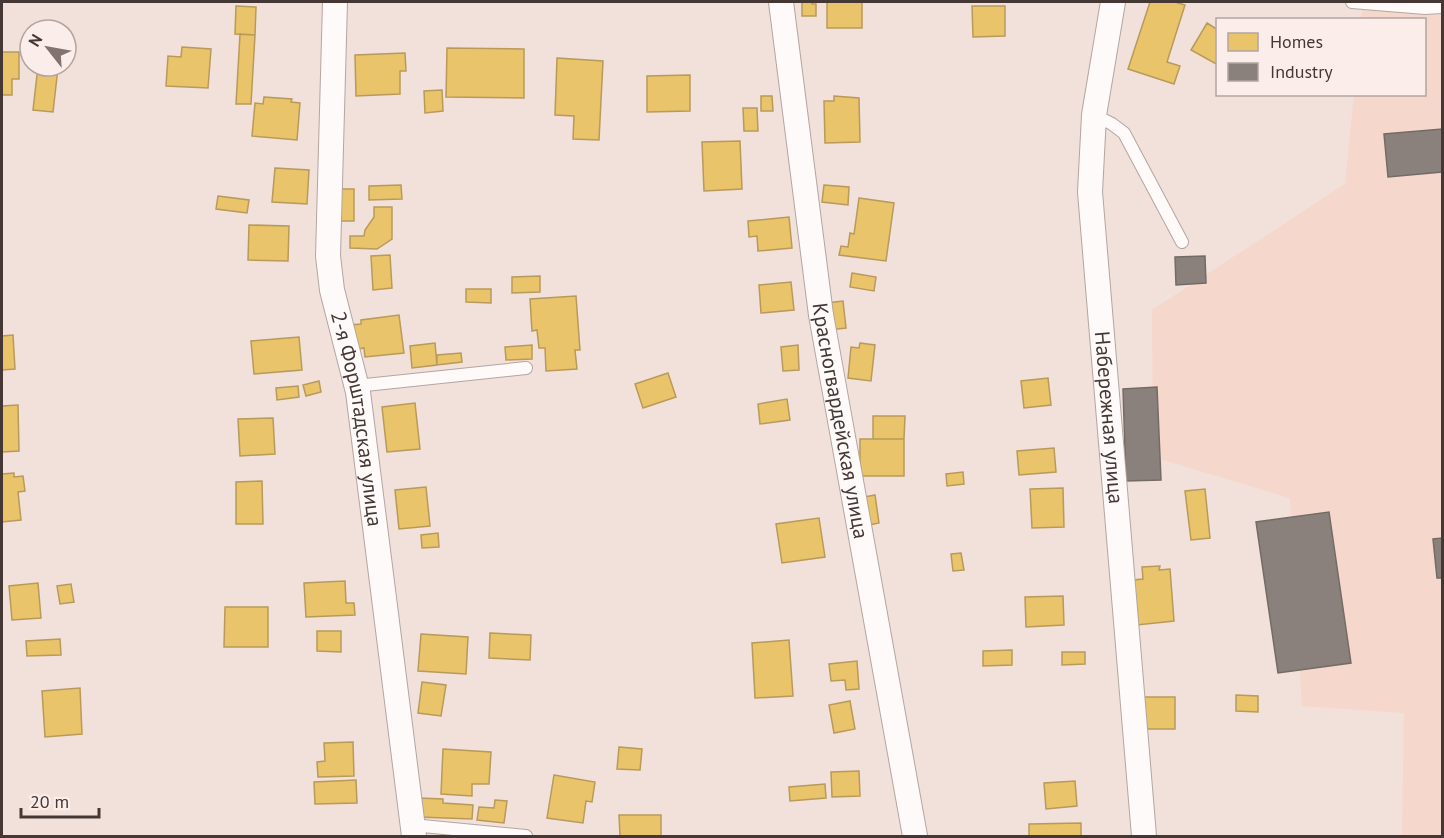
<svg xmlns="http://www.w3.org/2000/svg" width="1444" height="838" font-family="'PT Sans',sans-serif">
	<rect width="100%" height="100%" fill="#f2e0da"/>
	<path fill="#f5d7cc" d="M 1363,2 L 1442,2 L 1442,836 L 1402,836 L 1404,713 L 1302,706 L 1290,498 L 1153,457 L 1152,310 L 1345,184 L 1354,95 L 1424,94 L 1424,20 L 1361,19 Z"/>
	<path fill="#e9c46a" stroke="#b89a5a" stroke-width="1.5" d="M 802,2 L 812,2 L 812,4 L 816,4 L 816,16 L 802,16 Z
		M 827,2 L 862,2 L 862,28 L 827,28 Z
		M 1150,2 L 1175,2 L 1185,5 L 1167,62 L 1180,66 L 1174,84 L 1128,69 Z
		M 236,6 L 256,7 L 255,35 L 235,34 Z
		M 972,6 L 1005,6 L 1005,36 L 973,37 Z
		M 1207,23 L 1218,30 L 1218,65 L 1191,50 Z
		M 240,34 L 255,35 L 251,104 L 236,104 Z
		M 182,47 L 211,49 L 208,88 L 166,86 L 168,56 L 181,57 Z
		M 447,48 L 524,49 L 524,98 L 446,97 Z
		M 2,52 L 19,52 L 19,79 L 12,79 L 12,95 L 2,95 Z
		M 405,53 L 406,71 L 400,71 L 400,94 L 356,96 L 355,55 Z
		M 557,58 L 603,61 L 599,140 L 573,139 L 574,116 L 555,115 Z
		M 38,66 L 58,68 L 53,112 L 33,110 Z
		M 690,75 L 690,111 L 647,112 L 647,76 Z
		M 442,90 L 443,111 L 425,113 L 424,91 Z
		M 761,96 L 772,96 L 773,111 L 761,111 Z
		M 834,96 L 859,98 L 860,142 L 825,143 L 824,101 L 834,101 Z
		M 264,97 L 292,99 L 291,102 L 300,103 L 297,140 L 252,136 L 255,103 L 263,104 Z
		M 743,108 L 757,108 L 758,131 L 744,131 Z
		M 740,141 L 742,189 L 704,191 L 702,142 Z
		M 275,168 L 309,170 L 307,204 L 272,202 Z
		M 401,185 L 402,199 L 369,200 L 369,186 Z
		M 824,185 L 849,187 L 848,205 L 822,202 Z
		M 337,189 L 354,189 L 354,221 L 337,221 Z
		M 218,196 L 249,200 L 247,213 L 216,209 Z
		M 859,198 L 894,203 L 886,261 L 839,255 L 841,246 L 848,247 L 850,233 L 854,234 Z
		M 374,207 L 392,207 L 392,239 L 377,249 L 350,248 L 350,236 L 364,236 L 365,230 L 374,217 Z
		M 789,217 L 792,248 L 758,251 L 757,236 L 749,237 L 748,221 Z
		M 249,225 L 289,226 L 288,261 L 248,260 Z
		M 390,255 L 392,288 L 373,290 L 371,256 Z
		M 852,273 L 876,277 L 874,291 L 850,287 Z
		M 540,276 L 540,292 L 512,293 L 512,277 Z
		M 791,282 L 794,310 L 761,313 L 759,285 Z
		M 466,289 L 491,289 L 491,303 L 466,302 Z
		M 576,296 L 580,350 L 575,350 L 577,369 L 546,371 L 545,348 L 539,348 L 537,330 L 532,331 L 530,299 Z
		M 843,301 L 846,328 L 829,330 L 826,303 Z
		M 399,315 L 404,353 L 365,357 L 364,348 L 353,350 L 350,325 L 361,324 L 361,320 Z
		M 13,335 L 15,369 L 2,370 L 2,336 Z
		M 299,337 L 302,370 L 254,374 L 251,341 Z
		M 435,343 L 437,365 L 412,368 L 410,346 Z
		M 860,343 L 875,345 L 871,381 L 848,378 L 851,347 L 859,348 Z
		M 532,345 L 532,359 L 506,360 L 505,347 Z
		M 798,345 L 799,370 L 783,371 L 781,347 Z
		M 461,353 L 462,362 L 437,365 L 437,355 Z
		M 668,373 L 676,397 L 643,408 L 635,384 Z
		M 1048,378 L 1051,405 L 1024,408 L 1021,381 Z
		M 319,381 L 321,392 L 306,396 L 303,385 Z
		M 298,386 L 299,397 L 277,400 L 276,388 Z
		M 787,399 L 790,420 L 760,424 L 758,404 Z
		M 415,403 L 420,449 L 387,452 L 382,407 Z
		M 18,405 L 19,451 L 2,452 L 2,406 Z
		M 873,416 L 905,416 L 904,439 L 873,439 Z
		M 273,418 L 275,454 L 240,456 L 238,419 Z
		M 860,439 L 904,439 L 904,476 L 860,476 Z
		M 1054,448 L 1056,472 L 1019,475 L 1017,451 Z
		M 963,472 L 964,484 L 947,486 L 946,474 Z
		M 14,473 L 14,477 L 23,476 L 25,491 L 18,492 L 21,520 L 2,522 L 2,474 Z
		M 262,481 L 263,524 L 236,524 L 236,482 Z
		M 426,487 L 430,526 L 399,529 L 395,490 Z
		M 1063,488 L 1064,527 L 1032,528 L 1030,489 Z
		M 1205,489 L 1210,538 L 1191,540 L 1185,491 Z
		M 875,495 L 879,523 L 864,526 L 859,498 Z
		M 819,518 L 825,557 L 782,563 L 776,524 Z
		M 438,533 L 439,547 L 422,548 L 421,535 Z
		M 961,553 L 964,570 L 953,571 L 951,554 Z
		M 1160,566 L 1159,570 L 1170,569 L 1174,621 L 1137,625 L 1133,580 L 1143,579 L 1142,567 Z
		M 345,581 L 346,603 L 354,603 L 355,615 L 306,617 L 304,583 Z
		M 38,583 L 41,618 L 12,620 L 9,586 Z
		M 71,584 L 74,602 L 60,604 L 57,586 Z
		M 1063,596 L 1064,625 L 1026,627 L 1025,597 Z
		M 225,607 L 268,607 L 268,647 L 224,647 Z
		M 317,631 L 341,631 L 341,652 L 317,651 Z
		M 490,633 L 531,635 L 530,660 L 489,658 Z
		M 421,634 L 468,637 L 466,674 L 418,671 Z
		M 60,639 L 61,655 L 27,656 L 26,641 Z
		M 789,640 L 793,696 L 755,698 L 752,643 Z
		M 1012,650 L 1012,665 L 983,666 L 983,651 Z
		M 1062,652 L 1085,652 L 1085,664 L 1062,665 Z
		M 857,661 L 859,689 L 846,690 L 845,680 L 831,681 L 829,664 Z
		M 422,682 L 446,685 L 441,716 L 418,713 Z
		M 80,688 L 82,734 L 45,737 L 42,691 Z
		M 1236,695 L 1258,696 L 1258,712 L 1236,711 Z
		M 1142,697 L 1175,697 L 1175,729 L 1142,729 Z
		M 850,701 L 855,729 L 834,733 L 829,705 Z
		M 353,742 L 354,776 L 318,777 L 317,762 L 325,761 L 324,743 Z
		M 619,747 L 642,749 L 640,770 L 617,769 Z
		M 443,749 L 491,752 L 489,784 L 472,784 L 472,796 L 441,794 Z
		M 859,771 L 860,796 L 832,797 L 831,772 Z
		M 554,775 L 595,782 L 592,802 L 586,801 L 583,823 L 547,818 Z
		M 356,780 L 357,803 L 315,804 L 314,782 Z
		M 1075,781 L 1077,806 L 1046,809 L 1044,783 Z
		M 825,784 L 826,798 L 790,801 L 789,787 Z
		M 419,798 L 443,799 L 443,803 L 473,805 L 472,819 L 418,817 Z
		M 495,800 L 507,801 L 504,823 L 477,820 L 479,807 L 494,808 Z
		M 619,815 L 661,815 L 661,836 L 620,836 Z
		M 1081,823 L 1081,836 L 1029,836 L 1029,824 Z"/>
	<path fill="#8a817c" stroke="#756b66" stroke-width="1.5" d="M 1442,129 L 1442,172 L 1388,177 L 1384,134 Z
		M 1205,256 L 1206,283 L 1176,285 L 1175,257 Z
		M 1157,387 L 1161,480 L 1126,481 L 1123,389 Z
		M 1329,512 L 1351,663 L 1278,673 L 1256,522 Z
		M 1442,538 L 1442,578 L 1437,578 L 1433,539 Z"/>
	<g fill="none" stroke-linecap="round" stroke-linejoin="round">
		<defs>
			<path id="service" d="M 1352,2 L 1425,8 L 1442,7
				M 1094,115 L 1112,124 L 1124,133 L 1182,242
				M 356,386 L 526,368
				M 412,825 L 526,836"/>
			<g id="minor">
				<path id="s1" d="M 335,2 L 328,256 L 332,290 L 358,392 L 414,836"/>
				<path id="s2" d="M 781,2 L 821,315 L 915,836"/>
				<path id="s3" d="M 1113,2 L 1094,115 L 1090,192 L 1144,836"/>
			</g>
		</defs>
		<use href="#service" stroke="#b3a6a1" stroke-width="14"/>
		<use href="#minor" stroke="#b3a6a1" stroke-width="26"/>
		<use href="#service" stroke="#fdfaf9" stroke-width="12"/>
		<use href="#minor" stroke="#fdfaf9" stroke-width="24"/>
	</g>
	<g text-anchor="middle" stroke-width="6" stroke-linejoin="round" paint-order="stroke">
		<g font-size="21" fill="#453834" stroke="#fbede9">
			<text dy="7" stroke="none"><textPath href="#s3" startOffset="418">Набережная улица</textPath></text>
			<text dy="7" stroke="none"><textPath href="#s1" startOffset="420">2-я Форштадская улица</textPath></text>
			<text dy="7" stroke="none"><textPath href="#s2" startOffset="423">Красногвардейская улица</textPath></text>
		</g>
	</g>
	<rect width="1444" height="838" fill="none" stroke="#453834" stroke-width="6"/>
	<rect x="1216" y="18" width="210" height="78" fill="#fbede9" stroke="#b2a5a1" stroke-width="1.5"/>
	<rect x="1228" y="33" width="30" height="18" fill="#e9c46a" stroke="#b2a5a1" stroke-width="1.5"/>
	<text x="1270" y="48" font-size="18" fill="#453834">Homes</text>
	<rect x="1228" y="63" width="30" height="18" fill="#8a817c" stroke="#b2a5a1" stroke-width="1.5"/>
	<text x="1270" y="78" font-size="18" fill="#453834">Industry</text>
	<g transform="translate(48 48) rotate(301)"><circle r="28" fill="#fbede9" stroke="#b2a5a1" stroke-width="1.5"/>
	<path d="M0-4.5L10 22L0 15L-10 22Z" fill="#82736e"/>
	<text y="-9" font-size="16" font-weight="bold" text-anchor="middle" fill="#453834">N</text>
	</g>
	<path d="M21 808v9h78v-9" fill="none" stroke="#453834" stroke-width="3"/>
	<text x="30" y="808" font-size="18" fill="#453834" stroke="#fbede9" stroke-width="4.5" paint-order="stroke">20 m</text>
</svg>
